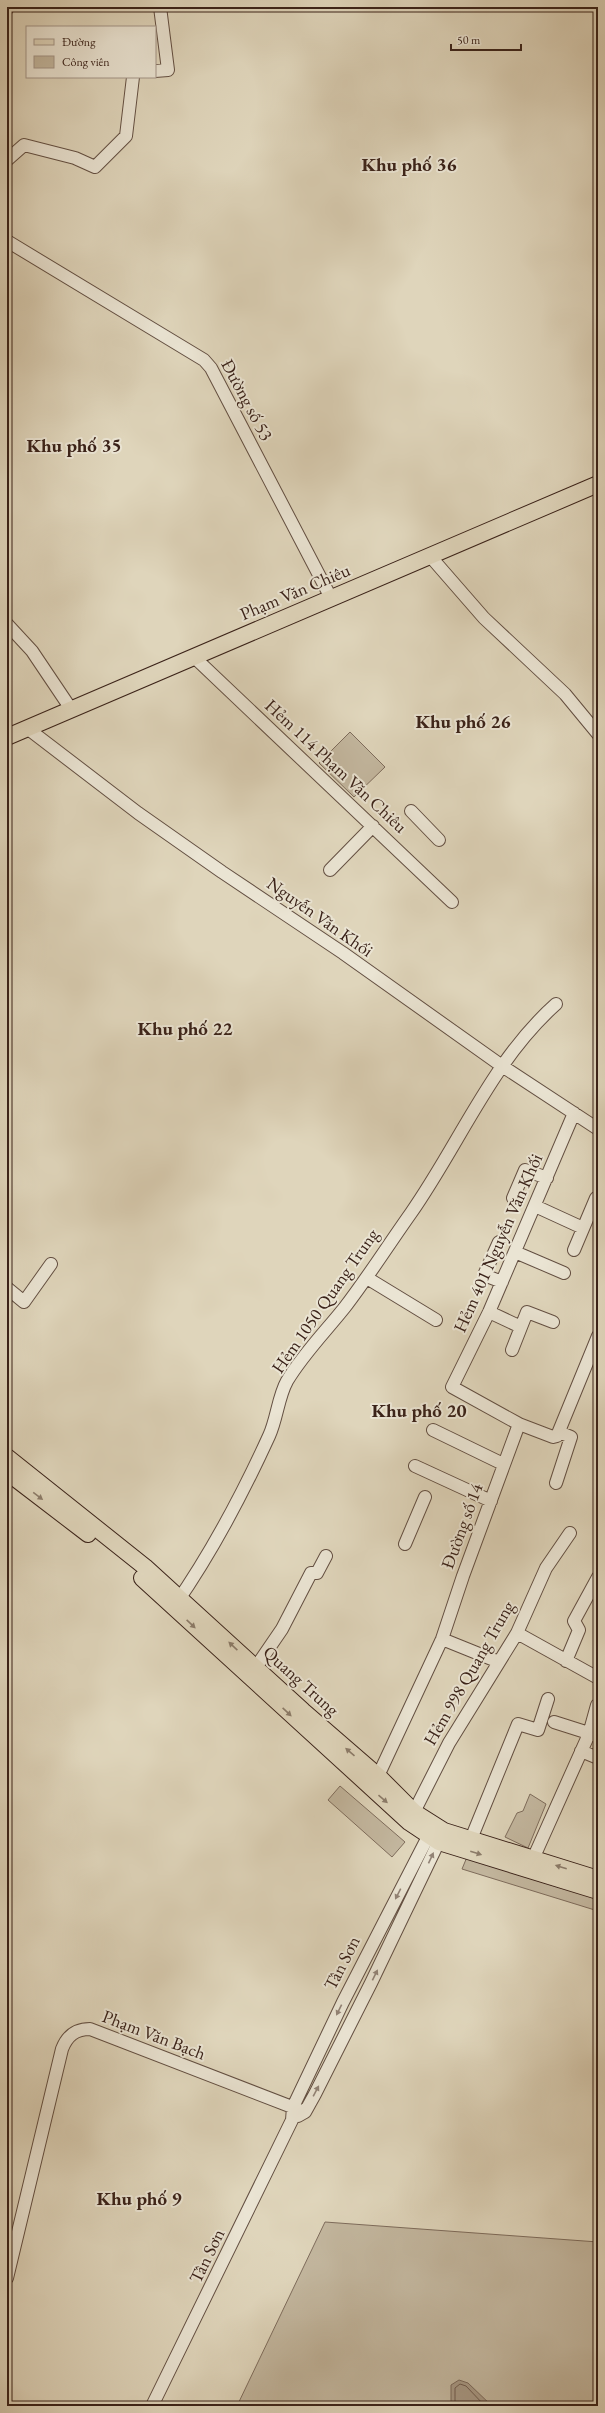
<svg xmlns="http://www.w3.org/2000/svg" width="605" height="2413" font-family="'EB Garamond',serif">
	<rect width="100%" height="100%" fill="#dfd5bb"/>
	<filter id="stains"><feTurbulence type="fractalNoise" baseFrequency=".005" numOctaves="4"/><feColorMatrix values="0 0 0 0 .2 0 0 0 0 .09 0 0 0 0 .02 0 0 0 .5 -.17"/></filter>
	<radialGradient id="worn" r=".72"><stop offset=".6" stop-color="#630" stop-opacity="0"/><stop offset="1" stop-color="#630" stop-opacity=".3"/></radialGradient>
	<path fill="#c3b79f" stroke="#7e6c5c" d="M 350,732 L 385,767 L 354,797 L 319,763 Z
		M 340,1786 L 405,1842 L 392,1857 L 328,1800 Z
		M 530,1794 L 546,1804 L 528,1848 L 505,1837 L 517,1813 L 523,1811 Z
		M 467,1857 L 598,1897 L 598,1911 L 462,1869 Z
		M 325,2222 L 598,2242 L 598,2406 L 237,2406 Z"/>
	<path fill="#a79884" stroke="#7b6959" d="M 459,2380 L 468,2383 L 492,2406 L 451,2406 L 451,2385 Z"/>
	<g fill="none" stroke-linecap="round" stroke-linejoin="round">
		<path stroke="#705d4e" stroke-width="1" d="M 455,2406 L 455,2388 L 460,2384 L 466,2386 L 485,2406"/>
		<defs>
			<path id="minor" d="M 7,9 L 8,7
				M 155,71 L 168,70 L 160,7
				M 7,160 L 24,145 L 75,158 L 95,167 L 126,136 L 133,77
				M 7,241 L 204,360 L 211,368 L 331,598
				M 430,556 L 484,618 L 565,694 L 598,734
				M 7,624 L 32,651 L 71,709
				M 194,657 L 452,902
				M 27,728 L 138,813 L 222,872 L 343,953 L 502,1066 L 598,1129
				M 411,811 L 439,840
				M 330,870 L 373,826
				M 513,1198 L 525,1170 L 547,1178
				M 535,1206 L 583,1228
				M 499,1242 L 484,1275 L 502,1282
				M 574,1250 L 596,1198
				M 515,1252 L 564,1273
				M 367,1278 L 436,1320
				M 7,1288 L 24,1302 L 51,1264
				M 489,1312 L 521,1327
				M 512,1350 L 527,1312 L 553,1322
				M 519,1424 L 452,1387 L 489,1312 L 574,1113
				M 433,1430 L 503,1464
				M 415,1466 L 491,1501
				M 556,1483 L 571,1437 L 559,1432
				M 405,1544 L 425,1497
				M 175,1605 C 212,1552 242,1495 269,1436 C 277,1419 278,1397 287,1381 C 303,1354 326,1331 345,1307 C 368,1277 389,1244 411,1213 C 460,1143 492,1061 556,1004
				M 517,1633 L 598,1678
				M 442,1639 L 499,1662
				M 566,1661 L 579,1630 L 574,1621 L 598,1577
				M 256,1667 L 282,1629 L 311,1573 L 317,1573 L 326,1556
				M 554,1722 L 598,1736
				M 581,1751 L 598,1758
				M 378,1776 L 442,1639 L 463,1576 L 519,1424 L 553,1437 L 557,1436 L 598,1336
				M 414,1812 L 449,1743 L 517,1633 L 546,1568 L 570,1533
				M 471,1839 L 518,1724 L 538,1730 L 548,1699
				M 533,1859 L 589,1734 L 597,1705
				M 298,2116 L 305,2112 L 315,2094 L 371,1983 L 442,1835
				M 7,2278 L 62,2049 C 67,2036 75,2029 90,2029 L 305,2112
				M 152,2406 L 292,2120 L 293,2107 L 343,2002 L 432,1829"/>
			<path id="major" d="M 7,737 L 598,484
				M 7,1457 L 145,1567 L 303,1711 L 378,1776 L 414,1812 L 444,1831 L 598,1879
				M 7,1472 L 88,1534
				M 142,1578 L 409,1822 L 439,1842 L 598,1891"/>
		</defs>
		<use href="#minor" stroke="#634f42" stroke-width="14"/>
		<use href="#major" stroke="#3a2219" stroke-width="18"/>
		<use href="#minor" stroke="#eae4d3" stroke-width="12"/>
		<use href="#major" stroke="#dfd5bb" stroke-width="16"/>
	</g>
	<defs><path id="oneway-solid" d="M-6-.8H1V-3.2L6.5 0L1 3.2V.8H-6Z"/></defs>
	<g fill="#8c7c6a">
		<use href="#oneway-solid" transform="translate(38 1496) rotate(37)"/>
		<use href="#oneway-solid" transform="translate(191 1624) rotate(43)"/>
		<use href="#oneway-solid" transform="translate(233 1646) rotate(-137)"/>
		<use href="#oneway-solid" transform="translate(287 1712) rotate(43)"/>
		<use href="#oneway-solid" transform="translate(350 1752) rotate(-139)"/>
		<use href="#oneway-solid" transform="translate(383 1799) rotate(41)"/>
		<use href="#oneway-solid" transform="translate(476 1853) rotate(17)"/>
		<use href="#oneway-solid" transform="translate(561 1867) rotate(-163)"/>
	</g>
	<g fill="#928376">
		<use href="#oneway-solid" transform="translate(431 1858) rotate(-65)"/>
		<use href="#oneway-solid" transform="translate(398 1894) rotate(117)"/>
		<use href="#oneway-solid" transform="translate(375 1975) rotate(-64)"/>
		<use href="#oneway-solid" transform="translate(339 2010) rotate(116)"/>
		<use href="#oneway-solid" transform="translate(316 2091) rotate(-62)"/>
	</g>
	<g text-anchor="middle" stroke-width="4" stroke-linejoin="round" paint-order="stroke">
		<g font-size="18" fill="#3a2219" stroke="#eae4d3">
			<text transform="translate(247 400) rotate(62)" y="6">Đường số 53</text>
			<text transform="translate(295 592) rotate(-23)" y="6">Phạm Văn Chiêu</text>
			<text transform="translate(336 766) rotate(43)" y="6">Hẻm 114 Phạm Văn Chiêu</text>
			<text transform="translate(320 917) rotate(35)" y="6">Nguyễn Văn Khối</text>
			<text transform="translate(498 1243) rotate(-66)" y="6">Hẻm 401 Nguyễn Văn Khối</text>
			<text transform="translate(325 1301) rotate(-55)" y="6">Hẻm 1050 Quang Trung</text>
			<text transform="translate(462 1526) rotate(-70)" y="6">Đường số 14</text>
			<text transform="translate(469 1673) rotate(-60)" y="6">Hẻm 998 Quang Trung</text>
			<text transform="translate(301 1681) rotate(42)" y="6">Quang Trung</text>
			<text transform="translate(342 1963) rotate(-63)" y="6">Tân Sơn</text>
			<text transform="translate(154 2035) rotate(21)" y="6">Phạm Văn Bạch</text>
			<text transform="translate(207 2256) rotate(-64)" y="6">Tân Sơn</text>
		</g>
		<g font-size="19" font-weight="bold" fill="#3a2219" stroke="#eae4d3">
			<text x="409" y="171">Khu phố 36</text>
			<text x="74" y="452">Khu phố 35</text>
			<text x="463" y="728">Khu phố 26</text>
			<text x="185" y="1035">Khu phố 22</text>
			<text x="419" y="1417">Khu phố 20</text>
			<text x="139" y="2205">Khu phố 9</text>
		</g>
	</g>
	<rect width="605" height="2413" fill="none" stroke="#dfd5bb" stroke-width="24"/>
	<rect x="8" y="8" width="589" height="2397" fill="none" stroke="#3a2219" stroke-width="2"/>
	<rect x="12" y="12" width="581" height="2389" fill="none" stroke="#3a2219"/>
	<rect x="26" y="26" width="130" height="52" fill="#eae4d3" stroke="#a49689"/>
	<rect x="34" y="39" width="20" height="6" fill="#dfd5bb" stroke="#a49689"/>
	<text x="62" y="46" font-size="12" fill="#3a2219">Đường</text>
	<rect x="34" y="56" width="20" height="12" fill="#c3b79f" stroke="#a49689"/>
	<text x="62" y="66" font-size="12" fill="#3a2219">Công viên</text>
	<path d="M451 44v6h70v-6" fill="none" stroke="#3a2219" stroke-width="2"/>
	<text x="457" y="44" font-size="12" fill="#3a2219" stroke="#eae4d3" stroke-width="3" paint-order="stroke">50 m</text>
	<rect width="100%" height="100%" filter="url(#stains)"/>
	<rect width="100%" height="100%" fill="url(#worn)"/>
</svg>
